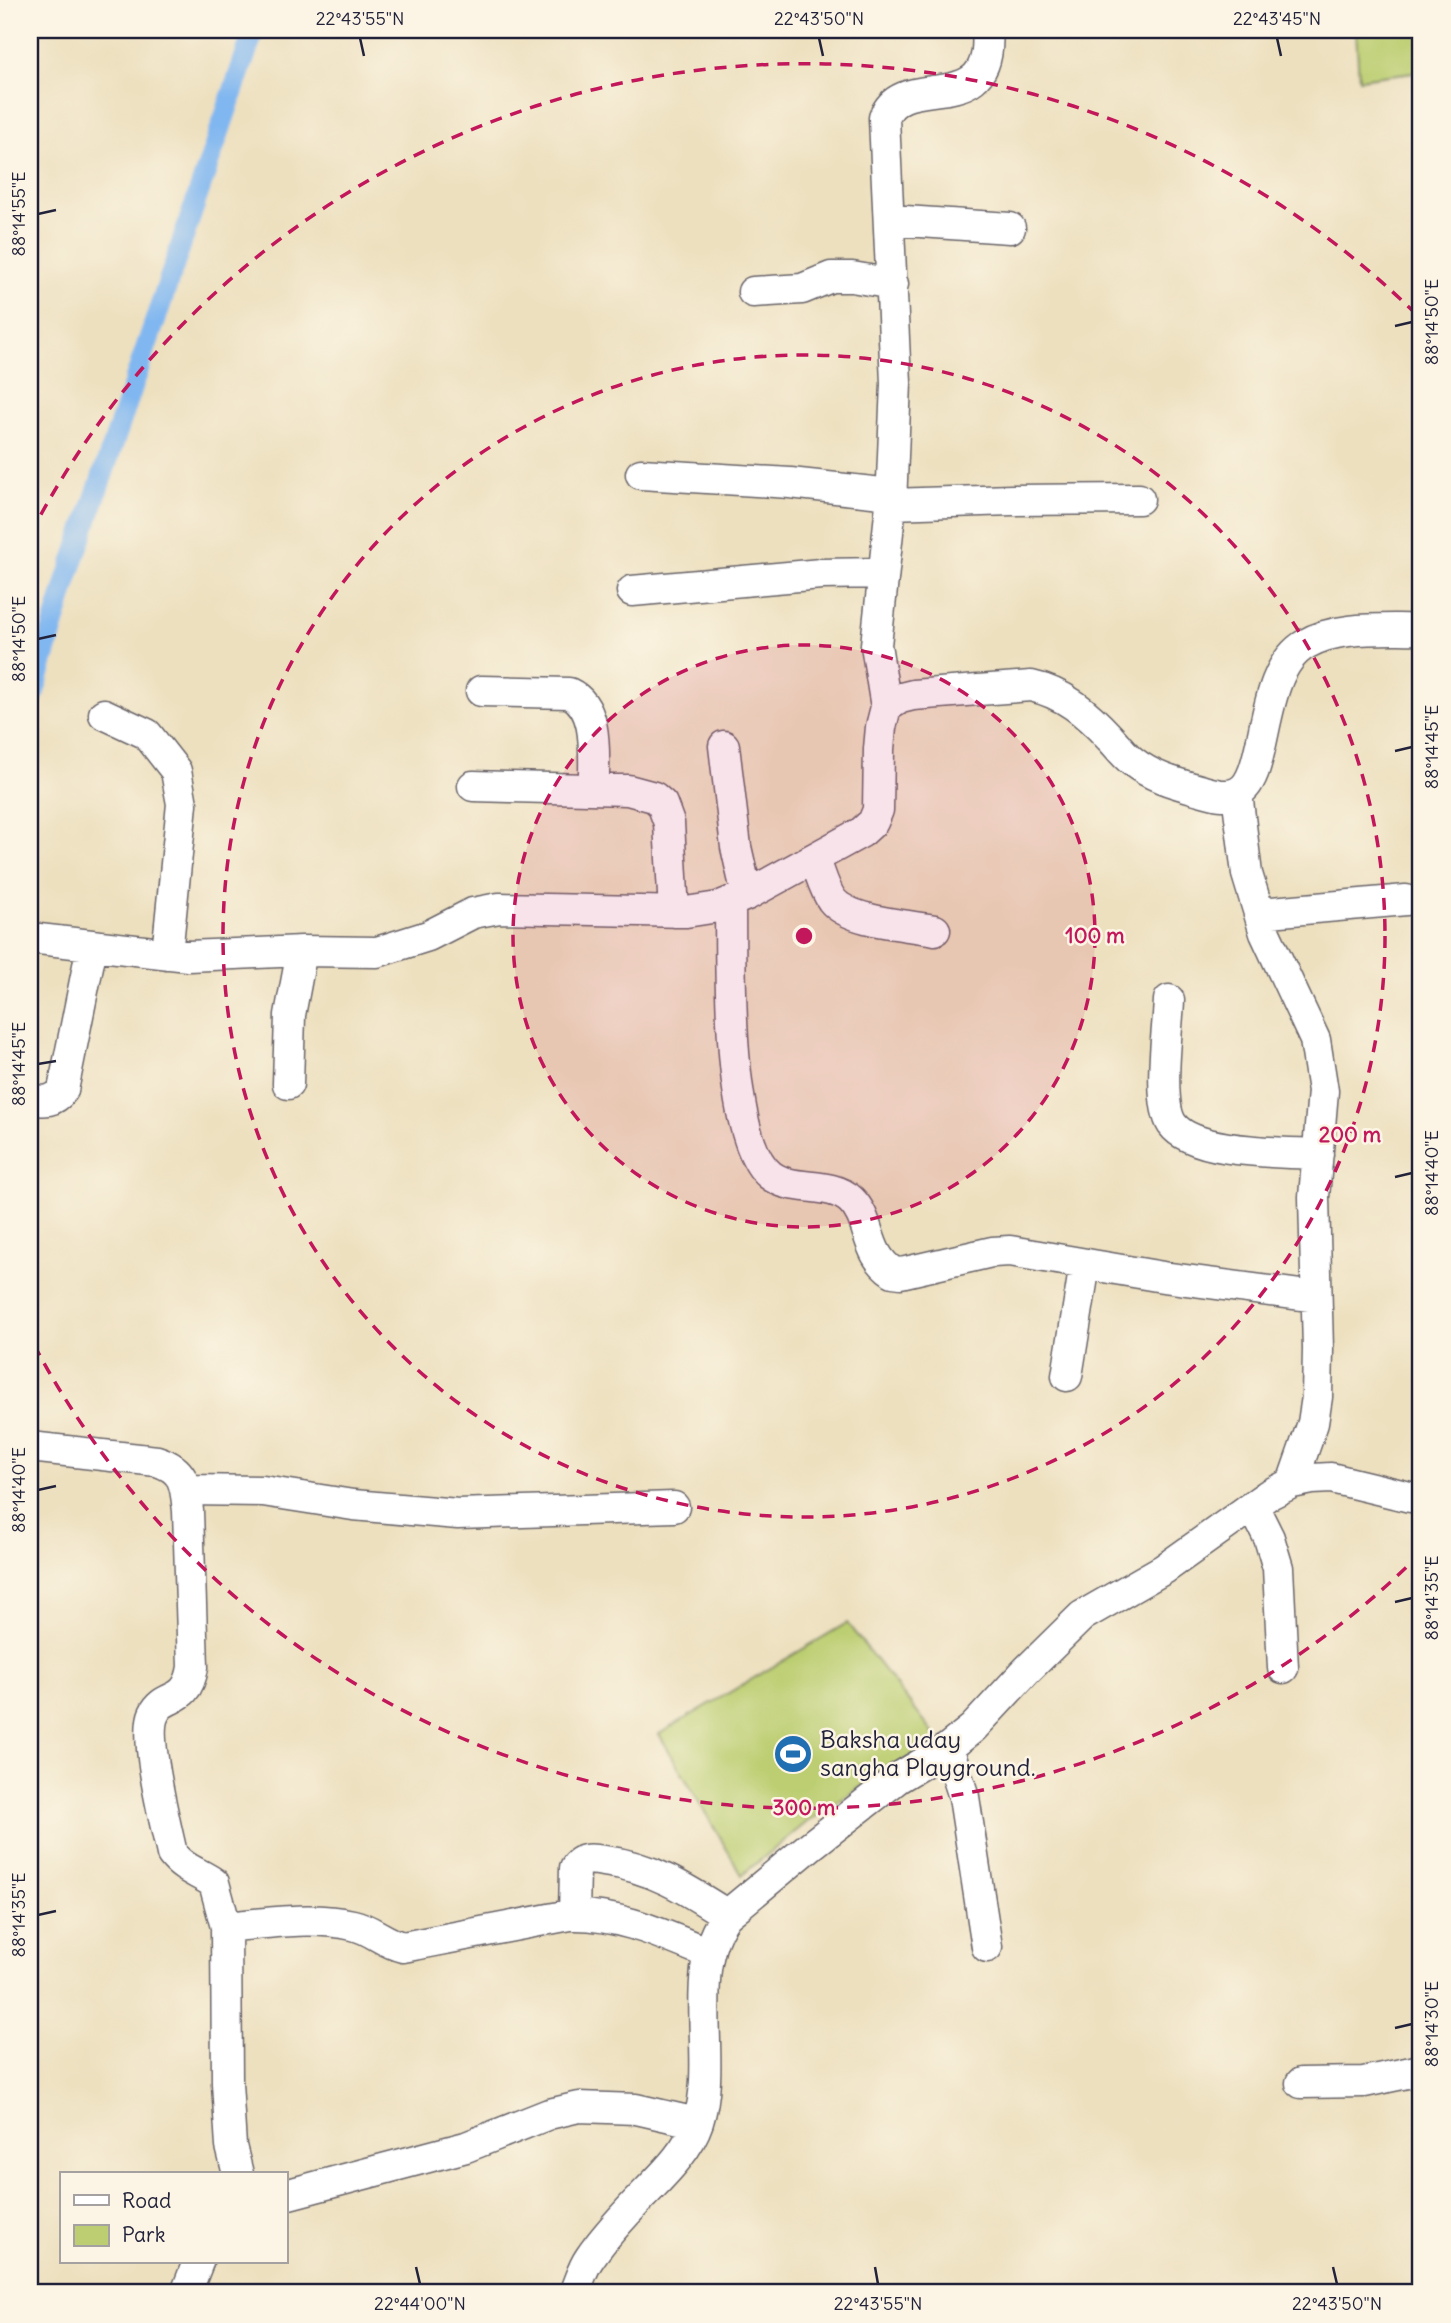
<svg xmlns="http://www.w3.org/2000/svg" width="1451" height="2323" font-family="Delius,sans-serif">
	<rect width="100%" height="100%" fill="#fcf5e5"/>
	<filter id="ink" filterUnits="userSpaceOnUse"><feTurbulence type="fractalNoise" baseFrequency=".0143" numOctaves="2"/><feDisplacementMap in="SourceGraphic" scale="14" xChannelSelector="R" yChannelSelector="G"/><feConvolveMatrix kernelMatrix="1 2 1 2 8 2 1 2 1" color-interpolation-filters="sRGB"/></filter>
	<filter id="wash" filterUnits="userSpaceOnUse"><feTurbulence type="fractalNoise" baseFrequency=".00686" numOctaves="4" result="noise"/><feDisplacementMap in="SourceGraphic" scale="28" xChannelSelector="R" yChannelSelector="G"/><feGaussianBlur stdDeviation="1.57" result="paint"/><feColorMatrix in="noise" values="0 0 0 0 0 0 0 0 0 0 0 0 0 0 0 0 0 1.4 0 .05"/><feComposite in="paint" operator="in"/></filter>
	<g filter="url(#wash)">
		<rect width="100%" height="100%" fill="#ede0bf"/>
		<path fill="#bcce71" stroke="#6f7856" stroke-width="2" d="M 1356,30 L 1421,30 L 1421,71 L 1359,79 Z
			M 847,1623 L 940,1742 L 891,1767 L 806,1823 L 742,1875 L 659,1734 Z"/>
		<g fill="none" stroke-linecap="round" stroke-linejoin="round">
			<path stroke="#81b7f0" stroke-width="21" d="M 30,706 L 69,574 L 254,30"/>
		</g>
	</g>
	<g filter="url(#ink)">
		<g fill="none" stroke-linecap="round" stroke-linejoin="round">
			<defs>
				<path id="minor" d="M 890,220 L 1010,228
					M 753,292 L 802,289 L 831,277 L 852,277 L 893,284
					M 641,474 L 790,483 L 891,494
					M 891,504 L 1012,500 L 1139,499
					M 632,591 L 821,574 L 883,573
					M 481,691 L 569,693 C 601,708 593,760 594,789
					M 886,707 L 901,698 L 913,695 L 1031,686 C 1064,693 1087,713 1110,738 C 1117,745 1123,754 1132,761 C 1152,777 1175,783 1200,790 C 1211,793 1225,798 1236,793 C 1271,781 1255,673 1306,644 C 1337,625 1386,630 1421,629
					M 104,714 L 147,734 L 176,771 L 182,804 L 167,954
					M 724,746 L 736,847 L 747,895
					M 473,786 L 628,790 L 654,797 L 662,804 L 669,823 L 674,912
					M 1237,793 L 1247,874 L 1265,933 L 1315,1040 L 1323,1091 L 1314,1197 L 1318,1349 L 1317,1397 L 1313,1423 L 1292,1483
					M 815,860 C 820,872 824,889 832,900 C 849,922 908,925 935,930
					M 730,904 C 731,961 725,1138 770,1175 C 793,1193 829,1180 851,1200 C 872,1220 864,1253 893,1272 L 901,1273 L 992,1252 L 1010,1251 L 1163,1277 L 1316,1297
					M 1259,913 L 1406,900
					M 30,938 L 188,956 L 302,951 L 377,952 L 428,936 L 473,913 L 499,908 L 686,912 L 718,907 L 747,895 L 862,832 L 873,822 L 878,810 L 879,749 L 881,727 L 886,707 L 876,645 L 891,504 L 896,383 L 884,118 C 902,66 995,123 987,30
					M 1169,1000 C 1168,1028 1157,1101 1172,1124 C 1193,1154 1283,1152 1318,1154
					M 288,1084 L 290,1015 L 302,951
					M 30,1099 C 44,1102 54,1102 63,1090 L 92,946
					M 1067,1376 L 1085,1264
					M 30,1447 L 157,1461 C 185,1470 185,1484 188,1511 L 193,1667 C 187,1706 164,1692 154,1714 C 143,1736 166,1826 172,1854 C 183,1869 198,1872 214,1883 L 226,1927 L 227,2083 L 231,2146 L 238,2174
					M 186,1490 L 263,1491 L 353,1505 L 458,1514 L 674,1507
					M 1253,1506 L 1269,1538 L 1278,1568 L 1283,1668
					M 948,1748 L 964,1797 L 987,1947
					M 574,1915 L 575,1868 C 581,1857 593,1859 604,1861 C 651,1866 688,1890 727,1915
					M 226,1927 C 267,1923 312,1916 353,1925 C 372,1929 384,1943 403,1947 L 570,1915 C 618,1913 664,1935 708,1953
					M 1301,2083 L 1364,2082 L 1421,2070
					M 285,2195 L 466,2147 L 549,2114 L 579,2107 L 636,2109 L 697,2123
					M 186,2293 L 198,2262
					M 574,2293 C 579,2282 582,2269 589,2259 C 601,2241 618,2222 633,2206 C 656,2181 687,2155 698,2122 C 719,2059 684,1969 727,1915 L 809,1847 L 898,1778 L 948,1748 L 973,1728 L 1026,1671 L 1082,1616 L 1164,1569 L 1268,1495 L 1292,1483 L 1312,1479 L 1331,1478 L 1410,1497 L 1421,1497"/>
			</defs>
			<use href="#minor" stroke="#696469" stroke-width="33"/>
			<use href="#minor" stroke="#fff" stroke-width="30"/>
		</g>
	</g>
	<path fill="none" stroke="#22223b" stroke-width="2.5" d="M 360,38 L 364,56M 819,38 L 823,56M 1277,38 L 1281,56M 38,214 L 56,210M 1395,326 L 1412,322M 38,639 L 56,635M 1395,751 L 1412,747M 38,1064 L 56,1061M 1395,1177 L 1412,1173M 38,1490 L 56,1486M 1395,1602 L 1412,1598M 38,1915 L 56,1911M 1395,2028 L 1412,2024M 416,2267 L 420,2284M 875,2267 L 878,2284M 1333,2267 L 1337,2284"/>
	<circle cx="804" cy="936" r="291" fill="#c2185b" fill-opacity=".12"/>
	<g fill="none" stroke="#c2185b" stroke-width="3.5" stroke-dasharray="12 9">
		<circle cx="804" cy="936" r="291"/>
		<circle cx="804" cy="936" r="581"/>
		<path d="M1421 1553A872 872 0 0 1 31 1339M31 533A872 872 0 0 1 1421 319"/>
	</g>
	<defs>
		<symbol id="stadium-disc" viewBox="-11 -11 22 22"><circle r="9.5" fill="#1f6fb2" stroke="#fcf5e5"/><path d="M0-5a6.5 5 0 1 0 0 10a6.5 5 0 1 0 0-10ZM-3.5-1.8h7v3.6h-7Z" fill="#fff"/></symbol>
	</defs>
	<g fill-rule="evenodd">
		<use href="#stadium-disc" x="771" y="1732" width="44" height="44"/>
	</g>
	<g text-anchor="middle" stroke-width="5" stroke-linejoin="round" paint-order="stroke">
		<g font-size="24" fill="#22223b" stroke="#fcf5e5" text-anchor="start">
			<text x="820" y="1748">Baksha uday<tspan x="820" dy="28">sangha Playground.</tspan></text>
		</g>
	</g>
	<circle cx="804" cy="936" r="10" fill="#c2185b" stroke="#fcf5e5" stroke-width="3.5"/>
	<g font-size="21" text-anchor="middle" font-weight="bold" fill="#c2185b" stroke="#fcf5e5" stroke-width="5" stroke-linejoin="round" paint-order="stroke">
		<text x="1095" y="943">100 m</text>
		<text x="1350" y="1142">200 m</text>
		<text x="804" y="1815">300 m</text>
	</g>
	<rect width="1451" height="2323" fill="none" stroke="#fcf5e5" stroke-width="77"/>
	<rect x="60" y="2172" width="228" height="91" fill="#fcf5e5" stroke="#a5a1a1" stroke-width="2"/>
	<rect x="74" y="2195" width="35" height="10" fill="#ffffff" stroke="#a5a1a1" stroke-width="2"/>
	<text x="122" y="2208" font-size="21" fill="#22223b">Road</text>
	<rect x="74" y="2225" width="35" height="21" fill="#bcce71" stroke="#a5a1a1" stroke-width="2"/>
	<text x="122" y="2242" font-size="21" fill="#22223b">Park</text>
	<rect x="38" y="38" width="1374" height="2246" fill="none" stroke="#22223b" stroke-width="2.5"/>
	<g font-size="18" text-anchor="middle" fill="#22223b">
		<text x="360" y="25">22°43'55"N</text>
		<text x="819" y="25">22°43'50"N</text>
		<text x="1277" y="25">22°43'45"N</text>
		<text transform="translate(19 214) rotate(-90)" y="6">88°14'55"E</text>
		<text transform="translate(1432 322) rotate(-90)" y="6">88°14'50"E</text>
		<text transform="translate(19 639) rotate(-90)" y="6">88°14'50"E</text>
		<text transform="translate(1432 747) rotate(-90)" y="6">88°14'45"E</text>
		<text transform="translate(19 1064) rotate(-90)" y="6">88°14'45"E</text>
		<text transform="translate(1432 1173) rotate(-90)" y="6">88°14'40"E</text>
		<text transform="translate(19 1490) rotate(-90)" y="6">88°14'40"E</text>
		<text transform="translate(1432 1598) rotate(-90)" y="6">88°14'35"E</text>
		<text transform="translate(19 1915) rotate(-90)" y="6">88°14'35"E</text>
		<text transform="translate(1432 2024) rotate(-90)" y="6">88°14'30"E</text>
		<text x="420" y="2310">22°44'00"N</text>
		<text x="878" y="2310">22°43'55"N</text>
		<text x="1337" y="2310">22°43'50"N</text>
	</g>
</svg>
